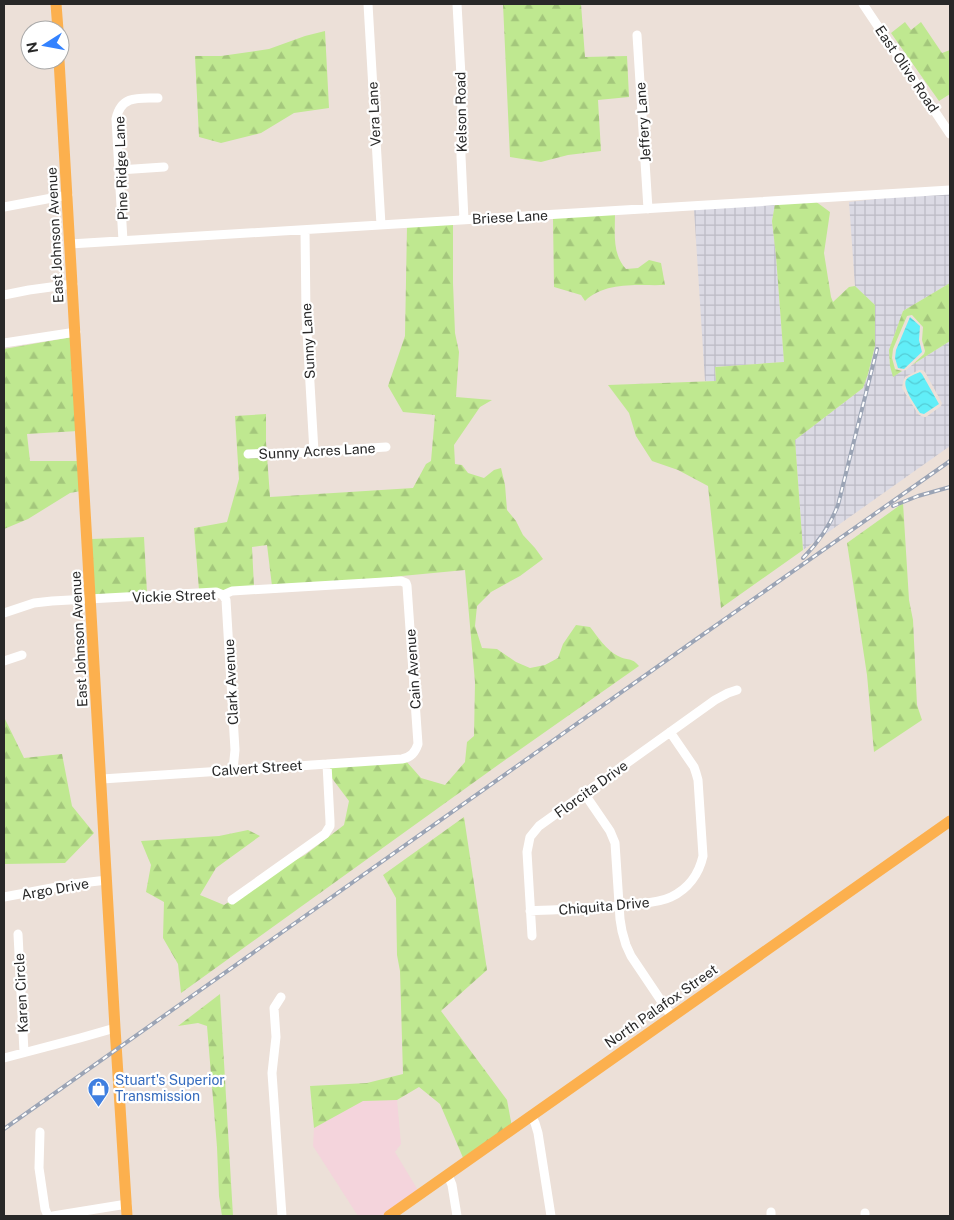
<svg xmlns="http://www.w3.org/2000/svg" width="954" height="1220" font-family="'Public Sans',sans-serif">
	<defs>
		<pattern id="industrial-grid" width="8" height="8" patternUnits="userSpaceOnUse" patternTransform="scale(1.25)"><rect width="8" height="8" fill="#dbdae4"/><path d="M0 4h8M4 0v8" fill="none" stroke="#bcbbc4"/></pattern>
		<pattern id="forest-firs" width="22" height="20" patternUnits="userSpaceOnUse" patternTransform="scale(1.25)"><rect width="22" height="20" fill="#bfe890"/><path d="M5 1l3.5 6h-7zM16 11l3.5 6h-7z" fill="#a4c77c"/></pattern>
		<pattern id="water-waves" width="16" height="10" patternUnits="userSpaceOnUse" patternTransform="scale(1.25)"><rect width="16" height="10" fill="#61eef8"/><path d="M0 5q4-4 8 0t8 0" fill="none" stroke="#54ccd5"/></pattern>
	</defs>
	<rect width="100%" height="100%" fill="#ece0d8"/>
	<path fill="url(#industrial-grid)" fill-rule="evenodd" d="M 950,193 L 950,283 L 903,311 L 889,350 L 890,366 L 894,376 L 902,371 L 906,370 L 912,365 L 950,341 L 950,446 L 803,550 L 795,440 L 863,388 L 868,374 L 875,346 L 875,305 L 855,286 L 849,202 L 920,194 ZM 919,370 L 922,370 L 925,372 L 942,403 L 941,406 L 926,417 L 923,417 L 918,414 L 902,388 L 903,382 L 905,377 Z
		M 775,204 L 772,221 L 776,256 L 784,362 L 715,367 L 716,381 L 705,381 L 694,209 Z"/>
	<path fill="#f4d4dc" d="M 363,1100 L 397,1100 L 401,1144 L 395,1152 L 419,1192 L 384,1216 L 358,1216 L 313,1146 L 314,1128 Z"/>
	<path fill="url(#forest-firs)" d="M 503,4 L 581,4 L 585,57 L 627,56 L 629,97 L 598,100 L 601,151 L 568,155 L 541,162 L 510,157 Z
		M 905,22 L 911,30 L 921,22 L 942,53 L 950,50 L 950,94 L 939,101 L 891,33 Z
		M 325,31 L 329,108 L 294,113 L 261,133 L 221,143 L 199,137 L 195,56 L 221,56 L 269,49 L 305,36 Z
		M 815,201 L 830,212 L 824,253 L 831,297 L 833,302 L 849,287 L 855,286 L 875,305 L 875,346 L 868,374 L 863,388 L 795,440 L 803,550 L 721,608 L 708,486 L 678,470 L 652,461 L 636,436 L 629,413 L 608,385 L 716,381 L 715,367 L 784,362 L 776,256 L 772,221 L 775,204 Z
		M 615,214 C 615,233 612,254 626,269 L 638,268 L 649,260 L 661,263 L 665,285 C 638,286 606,281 585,301 L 581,295 L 554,287 L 553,218 Z
		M 453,223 L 453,283 L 455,333 L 459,352 L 456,397 L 492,400 L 480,407 L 454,445 L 455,464 L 462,465 L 468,473 L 484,478 L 494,470 L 501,468 L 505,485 L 507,510 L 516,521 L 523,535 L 535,548 L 543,559 L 520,576 L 491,592 L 477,606 L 475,626 L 482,648 L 497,649 L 516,662 L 530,668 L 545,665 L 558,658 L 563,644 L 576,625 L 590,627 C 598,637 606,650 618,656 C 627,661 632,657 639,666 L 498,765 L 181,993 L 178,964 L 163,938 L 164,902 L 146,892 L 151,865 L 141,841 L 219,836 L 248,830 L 260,836 L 216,868 L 200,895 L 224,905 L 288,864 L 305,855 L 344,825 L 349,801 L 331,777 L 330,767 L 406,761 L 421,778 L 445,785 L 465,762 L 467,742 L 474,736 L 475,682 L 465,570 L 370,579 L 272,586 L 267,545 L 252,547 L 254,587 L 223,591 L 199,590 L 194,528 L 227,522 L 239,479 L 235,416 L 266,414 L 266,442 L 270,497 L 413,488 L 426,464 L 431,461 L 435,415 L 403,412 L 388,386 L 405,336 L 407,226 Z
		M 950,283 L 950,341 L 912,365 L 924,354 L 925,351 L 922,340 L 923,327 L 912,315 L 907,316 L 893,349 L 892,358 L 895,369 L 902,371 L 893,377 L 890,366 L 889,350 L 903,311 Z
		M 72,337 L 78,431 L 27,434 L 30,461 L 80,461 L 81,491 L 70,493 L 28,519 L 4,529 L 4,349 Z
		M 903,503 L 909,600 L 913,620 L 917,705 L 922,720 L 874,752 L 867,675 L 847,543 Z
		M 144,537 L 147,593 L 95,596 L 91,539 Z
		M 4,717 L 24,758 L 62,754 L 72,806 L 94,833 L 65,863 L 4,864 Z
		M 464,817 L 487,970 L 441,1011 L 507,1100 L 512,1127 L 464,1160 L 440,1104 L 419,1087 L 397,1100 L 363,1101 L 314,1128 L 310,1086 L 367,1083 L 403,1074 L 400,971 L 397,955 L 396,898 L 383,875 Z
		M 220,994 L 233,1216 L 222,1216 L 219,1196 L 217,1147 L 207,1026 L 198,1023 L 178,1026 Z"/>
	<path fill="url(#water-waves)" d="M 910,317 L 920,326 L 919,340 L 922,352 L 904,369 L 898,368 L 895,358 L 896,350 Z
		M 920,372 L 922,374 L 939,404 L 924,414 L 920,413 C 916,406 902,388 906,380 C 909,376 916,374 920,372 Z"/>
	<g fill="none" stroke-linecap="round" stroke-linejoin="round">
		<path stroke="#fff" stroke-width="9" d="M 368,4 L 381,225
			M 457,4 L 462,94 L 461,156 L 464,220
			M 863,4 L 950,134
			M 637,35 L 648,209
			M 119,170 L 164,167
			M 4,207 L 68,195
			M 305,230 L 306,315 L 314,452
			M 123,241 L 116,119 C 121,95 139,98 158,98
			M 70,244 L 950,190
			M 4,295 L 29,290 L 73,284
			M 4,343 L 76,332
			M 248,454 L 294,453 L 386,447
			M 223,595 L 226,600 L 235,750 L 233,770
			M 4,613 L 34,603 L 52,601 L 216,592 L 223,595 L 232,591 L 401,581 L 406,583 L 407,586 L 418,744 C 415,753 411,757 402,759 L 102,779
			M 4,661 L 22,655
			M 584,793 L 610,831 L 615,843 L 620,919 L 622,931 L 626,945 L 631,956 L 672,1017
			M 4,897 L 73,884 L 107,880
			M 232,900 L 325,834 L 330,826 L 330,821 L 327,764
			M 530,911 C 566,909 602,909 637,904 C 648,903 661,902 671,897 C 688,889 699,874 703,856 L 698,780 L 696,773 L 694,767 L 670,732
			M 18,934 L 24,1052
			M 532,936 L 527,852 L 530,837 L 539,826 L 715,700 L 728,693 L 737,690
			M 281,997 L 274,1008 L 276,1037 L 272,1073 L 282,1216
			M 4,1058 L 80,1038 L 115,1028
			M 531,1116 L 535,1123 L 538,1133 L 551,1216
			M 40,1132 L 39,1168 L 45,1209 L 48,1216
			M 448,1175 L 452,1185 L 457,1216
			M 771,1212 L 771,1216
			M 865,1213 L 865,1216
			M 53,1216 L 127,1204"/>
		<path stroke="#fcb04e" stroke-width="11" d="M 56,4 L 58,30
			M 59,60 L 115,1028 L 127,1216
			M 389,1216 L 950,821"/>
		<defs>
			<path id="rail" d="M 893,506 L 918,496 L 950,487
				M 803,558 C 819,542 830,526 838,505 L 877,349
				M 4,1129 L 698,638 L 950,461"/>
		</defs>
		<use href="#rail" stroke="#9ba4b5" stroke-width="4"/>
		<use href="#rail" stroke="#fff" stroke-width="2" stroke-dasharray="5.5" stroke-linecap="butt"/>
	</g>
	<defs>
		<symbol id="shop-pin" viewBox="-11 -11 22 30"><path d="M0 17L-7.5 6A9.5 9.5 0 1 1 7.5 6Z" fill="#3f7fe0" stroke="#fff"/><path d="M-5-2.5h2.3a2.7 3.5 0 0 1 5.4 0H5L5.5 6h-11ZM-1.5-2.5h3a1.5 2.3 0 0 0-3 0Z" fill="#fff"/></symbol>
	</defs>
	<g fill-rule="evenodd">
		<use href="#shop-pin" x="86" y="1076" width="25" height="34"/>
	</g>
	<g text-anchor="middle" stroke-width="4.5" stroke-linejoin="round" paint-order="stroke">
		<g font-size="14" fill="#282828" stroke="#fff">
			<text transform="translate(907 69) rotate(56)" y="5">East Olive Road</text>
			<text transform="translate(461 112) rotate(-91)" y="5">Kelson Road</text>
			<text transform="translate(374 114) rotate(-93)" y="5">Vera Lane</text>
			<text transform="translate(643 122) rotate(-94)" y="5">Jeffery Lane</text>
			<text transform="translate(121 168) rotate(-92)" y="5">Pine Ridge Lane</text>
			<text transform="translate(510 217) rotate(-3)" y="5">Briese Lane</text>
			<text transform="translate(55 235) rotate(-93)" y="5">East Johnson Avenue</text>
			<text transform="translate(308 341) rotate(-93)" y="5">Sunny Lane</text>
			<text transform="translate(317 451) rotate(-3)" y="5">Sunny Acres Lane</text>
			<text transform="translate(174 596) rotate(-2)" y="5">Vickie Street</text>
			<text transform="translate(79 639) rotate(-93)" y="5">East Johnson Avenue</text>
			<text transform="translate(413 669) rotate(-94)" y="5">Cain Avenue</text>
			<text transform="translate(231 682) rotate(-93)" y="5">Clark Avenue</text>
			<text transform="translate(257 768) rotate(-4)" y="5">Calvert Street</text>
			<text transform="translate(591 789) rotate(-36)" y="5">Florcita Drive</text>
			<text transform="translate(55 889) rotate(-10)" y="5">Argo Drive</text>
			<text transform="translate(604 906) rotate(-5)" y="5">Chiquita Drive</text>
			<text transform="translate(21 993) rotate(-93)" y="5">Karen Circle</text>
			<text transform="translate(661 1006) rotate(-35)" y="5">North Palafox Street</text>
		</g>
		<g font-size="14" fill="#366cbe" stroke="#fff" text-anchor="start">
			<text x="115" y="1085">Stuart's Superior<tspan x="115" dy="16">Transmission</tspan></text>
		</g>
	</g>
	<rect width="954" height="1220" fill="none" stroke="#282828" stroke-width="10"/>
	<g transform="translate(45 45) rotate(259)"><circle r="24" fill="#ffffff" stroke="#a9a9a9"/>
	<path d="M0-4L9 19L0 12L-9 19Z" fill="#3382ff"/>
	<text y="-8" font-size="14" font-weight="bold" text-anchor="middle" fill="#282828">N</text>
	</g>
</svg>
